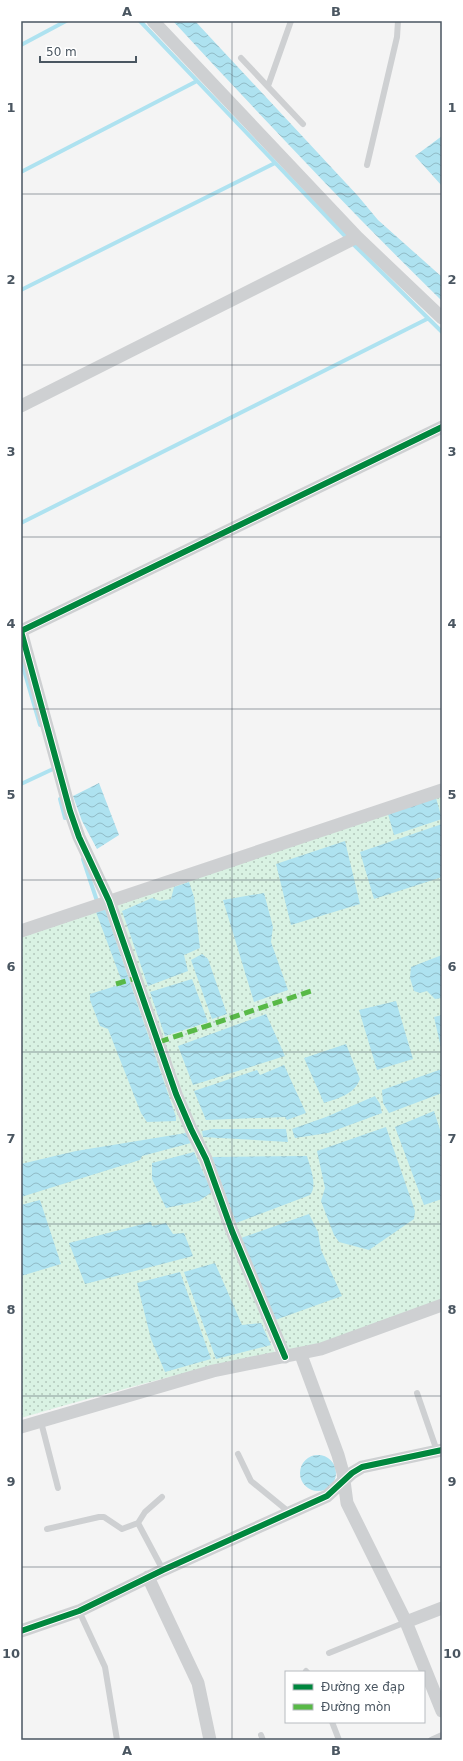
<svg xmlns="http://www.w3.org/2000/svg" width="463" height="1761" font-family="'DejaVu Sans',sans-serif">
	<defs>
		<pattern id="grass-dots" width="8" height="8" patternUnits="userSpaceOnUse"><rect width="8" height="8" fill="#d9f2e3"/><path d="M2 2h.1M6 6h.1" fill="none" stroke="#b2c7bb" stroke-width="1.8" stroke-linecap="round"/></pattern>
		<pattern id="water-waves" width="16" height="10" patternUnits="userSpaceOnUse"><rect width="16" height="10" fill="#aee2f0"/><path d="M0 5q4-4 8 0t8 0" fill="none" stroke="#90bac6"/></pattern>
	</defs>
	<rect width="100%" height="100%" fill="#f4f4f4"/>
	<path fill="url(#grass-dots)" d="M 442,796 L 442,1299 L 317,1345 L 288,1351 L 241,1238 L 212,1157 L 192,1120 L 115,904 Z
		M 106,907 L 275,1353 C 189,1370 105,1394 21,1418 L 21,935 Z"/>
	<path fill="url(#water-waves)" d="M 173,21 L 195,21 L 358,196 L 378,220 L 442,277 L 442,301 C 349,210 261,116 173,21 Z
		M 442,136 L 442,186 L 415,156 Z
		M 99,783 L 119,835 L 97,849 L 82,821 L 73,796 Z
		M 436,798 L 442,819 L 394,835 L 388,814 Z
		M 442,824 L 442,877 L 374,899 L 360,852 Z
		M 345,841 L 360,904 L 291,925 L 276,864 Z
		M 189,882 L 194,897 L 200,948 L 184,955 L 188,971 L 148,986 L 122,911 L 152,898 L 160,901 L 171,899 L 174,887 Z
		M 264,893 L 273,927 L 271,942 L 288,990 L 254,1002 L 223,900 Z
		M 105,909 L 176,1117 L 176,1121 L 147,1122 L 141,1113 L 108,1029 L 100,1026 L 90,1000 L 90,994 L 119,985 L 121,979 L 96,912 Z
		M 202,954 L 208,959 L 227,1014 L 212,1019 L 191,960 Z
		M 442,955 L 442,998 L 435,999 L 427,991 L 420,993 L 414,991 L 410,978 L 411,967 Z
		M 192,979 L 208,1022 L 165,1036 L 150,992 Z
		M 396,1001 L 413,1059 L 377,1070 L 359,1010 Z
		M 266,1014 L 285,1056 L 193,1085 L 178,1046 Z
		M 442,1015 L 442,1052 L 434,1017 Z
		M 346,1044 L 360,1079 C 354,1095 338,1098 324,1103 L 304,1058 Z
		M 284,1065 L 306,1113 L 287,1120 L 285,1117 L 206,1120 L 194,1091 L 257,1070 L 260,1075 Z
		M 442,1069 L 442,1093 L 389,1113 L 383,1103 L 382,1090 Z
		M 375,1096 L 380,1104 L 382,1113 L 328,1133 L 295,1138 L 292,1129 L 326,1117 Z
		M 434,1111 L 442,1136 L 442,1199 L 424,1205 L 395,1127 Z
		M 386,1127 L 415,1211 L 414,1219 L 369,1250 L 339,1242 L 334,1235 L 321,1201 L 325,1188 L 317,1151 Z
		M 213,1129 L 286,1129 L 288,1142 L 203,1137 L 202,1131 Z
		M 186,1133 L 191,1143 L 142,1156 L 140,1160 L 21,1197 L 21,1164 L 76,1151 Z
		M 194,1152 L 212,1192 L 199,1201 L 166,1208 L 152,1179 L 152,1163 Z
		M 307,1156 C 310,1167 318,1186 310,1195 L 236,1223 L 212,1157 Z
		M 40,1200 L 61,1264 L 21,1276 L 21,1205 Z
		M 309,1214 L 318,1232 L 321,1250 L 342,1296 L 275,1320 L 241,1238 Z
		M 151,1222 L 152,1226 L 166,1223 L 173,1234 L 184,1233 L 193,1256 L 85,1284 L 69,1243 Z
		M 215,1263 L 242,1325 L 261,1323 L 271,1345 L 216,1359 L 184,1272 Z
		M 180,1272 L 211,1359 L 165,1372 L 151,1339 L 137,1283 Z
		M300 1473a18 18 0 1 1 36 0a18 18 0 1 1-36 0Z"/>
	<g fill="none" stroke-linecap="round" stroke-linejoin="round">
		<path stroke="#aee2f0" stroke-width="4" d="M 140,21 L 346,237 L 442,332
			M 21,45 L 66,21
			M 21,172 L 197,81
			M 21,290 L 275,163
			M 21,523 L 427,319
			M 21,660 L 40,725
			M 21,784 L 53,769
			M 60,799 L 65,818
			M 83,859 L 98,904"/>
		<path stroke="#ced0d2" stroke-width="6" d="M 241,58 L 303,124
			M 268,86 L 291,21
			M 367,165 L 397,37 L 398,21
			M 417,1393 L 437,1451
			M 41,1422 L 58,1488
			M 238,1454 L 251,1481 L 289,1512
			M 162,1497 L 145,1512 L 138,1523 L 163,1570
			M 47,1529 L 99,1517 L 104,1517 L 122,1529 L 138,1523
			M 79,1611 L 105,1667 L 117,1740
			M 329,1653 L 406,1622
			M 306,1671 L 307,1672
			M 332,1722 L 339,1740
			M 261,1735 L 263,1740
			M 431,1740 L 442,1735"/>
		<path stroke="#ced0d2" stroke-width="13" d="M 153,21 L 357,237 L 442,318
			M 21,406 L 357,237
			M 21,931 L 442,790
			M 301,1355 L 338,1455 L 343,1473 L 347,1503 L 406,1622 L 442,1711
			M 285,1357 L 232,1231 L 206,1159 L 191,1129 L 176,1094 L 109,901 L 79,837 L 70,811 L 21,631 L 442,427
			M 21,1427 L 213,1371 L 321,1349 L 442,1305
			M 148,1577 L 198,1683 L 210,1740
			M 406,1622 L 442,1608
			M 21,1631 L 79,1611 L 163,1570 L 327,1496 L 352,1473 L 362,1467 L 442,1450"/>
		<path stroke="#58b947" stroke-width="5" stroke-dasharray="10 5" stroke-linecap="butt" d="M 116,984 L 136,978
			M 159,1042 L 314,990"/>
		<defs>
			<path id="cycleway" d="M 285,1357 L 232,1231 L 206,1159 L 191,1129 L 176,1094 L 109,901 L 79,837 L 70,811 L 21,631 L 442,427
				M 21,1631 L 79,1611 L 163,1570 L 327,1496 L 352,1473 L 362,1467 L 442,1450"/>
		</defs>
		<use href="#cycleway" stroke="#fff" stroke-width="8"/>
		<use href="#cycleway" stroke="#00873e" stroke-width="6"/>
	</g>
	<path fill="none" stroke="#4a5661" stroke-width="1" stroke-opacity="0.55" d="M 232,21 L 232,1740M 21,194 L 442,194M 21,365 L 442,365M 21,537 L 442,537M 21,709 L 442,709M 21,880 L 442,880M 21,1052 L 442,1052M 21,1224 L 442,1224M 21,1396 L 442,1396M 21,1567 L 442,1567"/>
	<rect width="463" height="1761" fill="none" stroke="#ffffff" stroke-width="44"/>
	<rect x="285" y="1671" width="140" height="52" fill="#ffffff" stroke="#b7bbc0"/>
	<rect x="293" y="1684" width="20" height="6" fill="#00873e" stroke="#b7bbc0"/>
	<text x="321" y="1691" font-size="12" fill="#4a5661">Đường xe đạp</text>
	<rect x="293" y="1704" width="20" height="6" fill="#58b947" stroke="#b7bbc0"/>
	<text x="321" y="1711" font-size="12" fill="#4a5661">Đường mòn</text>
	<path d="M40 56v6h96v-6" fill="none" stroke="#4a5661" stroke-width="2"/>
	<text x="46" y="56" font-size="12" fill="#4a5661" stroke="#ffffff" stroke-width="3" paint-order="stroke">50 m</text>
	<rect x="22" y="22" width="419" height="1717" fill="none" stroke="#4a5661" stroke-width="1.5"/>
	<g font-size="13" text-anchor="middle" font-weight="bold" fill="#4a5661">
		<text x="127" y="16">A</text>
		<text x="336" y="16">B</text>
		<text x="11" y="112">1</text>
		<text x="452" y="112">1</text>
		<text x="11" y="284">2</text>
		<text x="452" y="284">2</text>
		<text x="11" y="456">3</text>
		<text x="452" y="456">3</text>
		<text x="11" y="628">4</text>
		<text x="452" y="628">4</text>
		<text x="11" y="799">5</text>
		<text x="452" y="799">5</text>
		<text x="11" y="971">6</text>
		<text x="452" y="971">6</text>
		<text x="11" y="1143">7</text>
		<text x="452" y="1143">7</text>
		<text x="11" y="1314">8</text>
		<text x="452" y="1314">8</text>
		<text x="11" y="1486">9</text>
		<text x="452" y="1486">9</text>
		<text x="11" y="1658">10</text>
		<text x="452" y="1658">10</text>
		<text x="127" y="1755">A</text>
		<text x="336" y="1755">B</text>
	</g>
</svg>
